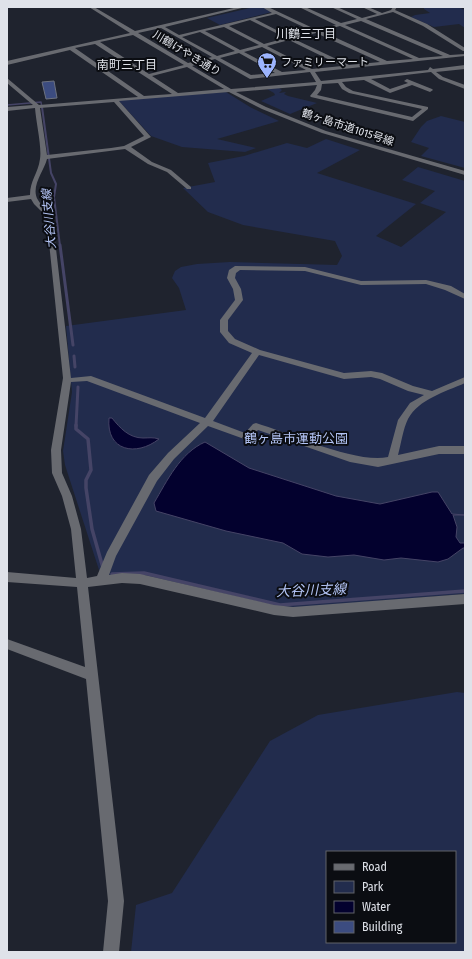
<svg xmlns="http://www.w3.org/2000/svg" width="472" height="959" font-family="'Fira Sans Condensed','Noto Sans JP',sans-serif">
	<rect width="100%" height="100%" fill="#1f232e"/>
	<path fill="#222c4d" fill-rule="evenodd" d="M 254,7 L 262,7 L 272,12 L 220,25 L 207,18 Z
		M 424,7 L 458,7 L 465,10 L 465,28 L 459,24 L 434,27 L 411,17 L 415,15 L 430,13 L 424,9 Z
		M 279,88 L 282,90 L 279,93 L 286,92 L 284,94 L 288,96 L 317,103 L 290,114 L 261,101 L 275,95 L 274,93 L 267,89 Z
		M 226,92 L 250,107 L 279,121 L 217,139 L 256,148 L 245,152 L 182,147 L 151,136 L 118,100 Z
		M 441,116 L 465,122 L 465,168 L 421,156 L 429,148 L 411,142 L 421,127 L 427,121 Z
		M 326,139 L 360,150 L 317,173 L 416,204 L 376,236 L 401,247 L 446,212 L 420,203 L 435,191 L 402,180 L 418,167 L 465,181 L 465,594 L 280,609 L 100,573 L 65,465 L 63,451 L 72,392 L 66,326 L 186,310 L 179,288 L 172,278 L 175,271 L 181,267 L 197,264 L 230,262 L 337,265 L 342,256 L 335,241 L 243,225 L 208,212 L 183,188 L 215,182 L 208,163 L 244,156 L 287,143 L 307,148 Z
		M 457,692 L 465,693 L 465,952 L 131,952 L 136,905 L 172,893 L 270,741 L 318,715 ZM 327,852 L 455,852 L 455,942 L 327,942 Z"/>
	<path fill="#03012e" stroke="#454466" d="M 109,418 L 112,418 C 120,428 129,438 143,438 C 149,438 153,437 159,439 C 136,457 106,451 109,418 Z
		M 205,442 L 249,468 L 336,496 L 380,504 L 432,492 L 438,492 L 452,514 L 465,515 L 453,515 L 457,527 L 456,537 L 460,543 L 465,543 L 465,548 L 463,548 L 448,559 L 438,562 L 401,558 L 384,560 L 354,555 L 328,557 L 302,554 L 283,543 L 226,531 L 156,511 L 154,503 C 167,481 180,453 205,442 Z"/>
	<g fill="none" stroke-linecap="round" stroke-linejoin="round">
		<path stroke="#454466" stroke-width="1.5" d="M 7,105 L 41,102 L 42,108"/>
		<path stroke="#454466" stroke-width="2" d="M 42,107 L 51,173 L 56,184 L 54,197 L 60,246"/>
		<path stroke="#454466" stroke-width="3" d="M 60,245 L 73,345
			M 74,356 L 75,367
			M 76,426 L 78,387"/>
		<path stroke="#454466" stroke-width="3.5" d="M 76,425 L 76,429 L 88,439 L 91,470 L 86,480 L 86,488 L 92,529 L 103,568
			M 112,574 L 144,573 L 280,605 L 465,591"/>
	</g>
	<path fill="#3c4c80" stroke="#6d727f" d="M 54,81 L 57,98 L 46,99 L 42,82 Z"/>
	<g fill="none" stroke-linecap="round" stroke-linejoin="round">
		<path fill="#686a70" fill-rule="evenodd" d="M 89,7 L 94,7 L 135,31 L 238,7 L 246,7 L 165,27 L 179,35 L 272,13 L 262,7 L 268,7 L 317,30 L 336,25 L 299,7 L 305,7 L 341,23 L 357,19 L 331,7 L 337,7 L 362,18 L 377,14 L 362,7 L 368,7 L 382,13 L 391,10 L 393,7 L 397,7 L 395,10 L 427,24 L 465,48 L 465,51 L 463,51 L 423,26 L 393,12 L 366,19 L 450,55 L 465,54 L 465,56 L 315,72 L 321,81 L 428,70 L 430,67 L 433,69 L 465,65 L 465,69 L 436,72 L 443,77 L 465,85 L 465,89 L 439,79 L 431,72 L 371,79 L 390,89 L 408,83 L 404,81 L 407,79 L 432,89 L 433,90 L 430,92 L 412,85 L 390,93 L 364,80 L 342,82 L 346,87 L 353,91 L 428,107 L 428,109 L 413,121 L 311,97 L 310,96 L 315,90 L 317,85 L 236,92 L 266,107 L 326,131 L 465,171 L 465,175 L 322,133 L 262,109 L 229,92 L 119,101 L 151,137 L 131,147 L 152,162 L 171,170 L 191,187 L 191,189 L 187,189 L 167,172 L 148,164 L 125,149 L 47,159 C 44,171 30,187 38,200 C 40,204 44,206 47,209 C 50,213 52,218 53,223 L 71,378 L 91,376 L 205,418 L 252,353 L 229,343 L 220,332 L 220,320 L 235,300 L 233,289 L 227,278 L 229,270 L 235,266 L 305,267 L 361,281 L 426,280 L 451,286 L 465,294 L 465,299 L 445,290 L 426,284 L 361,285 L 305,271 L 240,270 L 236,273 L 235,278 L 241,289 L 243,300 L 228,320 L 228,331 L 235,339 L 260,350 L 344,373 L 371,371 L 382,373 L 413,386 L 432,391 L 465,377 L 465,383 C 445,392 419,399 408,419 C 403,429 401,444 398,455 L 439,446 L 465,446 L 465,454 L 439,454 L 378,467 L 350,462 L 258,430 L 250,439 L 247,440 L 208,426 L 174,459 L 157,481 L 116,556 L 109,575 L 122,573 L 140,574 L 274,605 L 293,607 L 465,594 L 465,604 L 293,617 L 274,615 L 140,584 L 122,583 L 88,587 L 124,901 L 119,952 L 103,952 L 108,901 L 86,679 L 7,649 L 7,639 L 85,667 L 77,587 L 7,582 L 7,572 L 76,578 L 71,529 L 62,496 L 52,473 L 51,450 L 63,378 L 47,223 L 42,212 L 34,204 L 31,199 L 7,202 L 7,198 L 30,195 C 30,180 38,174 40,159 C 42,147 36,122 35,108 L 7,111 L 7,107 L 33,105 L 7,83 L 7,78 L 39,105 L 138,97 L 70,50 L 7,65 L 7,61 L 130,33 ZM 276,14 L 312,31 L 290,37 L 255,19 ZM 250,20 L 286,38 L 264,44 L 229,26 ZM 361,21 L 443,56 L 419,58 L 345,25 ZM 340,26 L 413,59 L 387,61 L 321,31 ZM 224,27 L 259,45 L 240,50 L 205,31 ZM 161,28 L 212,57 L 188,63 L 138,33 ZM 200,32 L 235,51 L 217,56 L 182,37 ZM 316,33 L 380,62 L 349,65 L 294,39 ZM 133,35 L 184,65 L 149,74 L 100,42 ZM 289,40 L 342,66 L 312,69 L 267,46 ZM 95,44 L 172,94 L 144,96 L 75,48 ZM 262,47 L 306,70 L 282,72 L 244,52 ZM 239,53 L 275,73 L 251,75 L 220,58 ZM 215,59 L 250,79 L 310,72 L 316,82 L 231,89 L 192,66 ZM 187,67 L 224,89 L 178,93 L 152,76 ZM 338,83 L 342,89 L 349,93 L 422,109 L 412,117 L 317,95 L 321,90 L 322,84 ZM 114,102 L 144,136 L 124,146 L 111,148 L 47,155 L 40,108 ZM 259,355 L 344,379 L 371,377 L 380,379 L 408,391 L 424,395 L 410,403 L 398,420 L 388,457 C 356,464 289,433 256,423 L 253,424 L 245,433 L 213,421 ZM 87,381 L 200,423 L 168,453 L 149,475 L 107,552 L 97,576 L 87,578 L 81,529 L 72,496 L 62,473 L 61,450 L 71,382 Z"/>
	</g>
	<defs>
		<symbol id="supermarket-pin" viewBox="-11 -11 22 30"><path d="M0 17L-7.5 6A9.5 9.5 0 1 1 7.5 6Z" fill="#9cb4fd" stroke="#0b0d12"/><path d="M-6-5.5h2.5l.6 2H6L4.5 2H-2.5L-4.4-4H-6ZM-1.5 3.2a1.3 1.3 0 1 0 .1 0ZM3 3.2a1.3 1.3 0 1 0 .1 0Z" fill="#111"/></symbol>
	</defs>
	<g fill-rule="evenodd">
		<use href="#supermarket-pin" x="256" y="51" width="22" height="30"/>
	</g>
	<g text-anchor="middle" stroke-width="4" stroke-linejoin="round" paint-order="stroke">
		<g font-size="11" fill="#dfe2e9" stroke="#0b0d12">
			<text transform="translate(187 53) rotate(31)" y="4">川鶴けやき通り</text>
			<text transform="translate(348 127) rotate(18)" y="4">鶴ヶ島市道1015号線</text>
		</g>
		<g font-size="11" fill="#dfe2e9" stroke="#0b0d12" text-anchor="start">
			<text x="281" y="66">ファミリーマート</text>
		</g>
		<g font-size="12" fill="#dfe2e9" stroke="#0b0d12">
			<text x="306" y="38">川鶴三丁目</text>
			<text x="127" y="69">南町三丁目</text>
		</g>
		<g font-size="12" font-style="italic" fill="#b3c4f5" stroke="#0b0d12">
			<text transform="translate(49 219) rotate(-95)" y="4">大谷川支線</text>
		</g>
		<g font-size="13" fill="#b2c3f3" stroke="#0b0d12">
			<text x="296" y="443">鶴ヶ島市運動公園</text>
		</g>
		<g font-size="14" font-style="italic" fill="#b3c4f5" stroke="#0b0d12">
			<text transform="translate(311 590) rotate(-2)" y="5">大谷川支線</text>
		</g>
	</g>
	<rect width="472" height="959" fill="none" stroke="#dfe2e9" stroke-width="16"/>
	<rect x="326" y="851" width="130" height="92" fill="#0b0d12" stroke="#606268"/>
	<rect x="334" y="864" width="20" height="6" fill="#686a70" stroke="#606268"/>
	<text x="362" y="871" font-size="12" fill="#dfe2e9">Road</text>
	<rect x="334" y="881" width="20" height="12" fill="#222c4d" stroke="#606268"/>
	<text x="362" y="891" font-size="12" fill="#dfe2e9">Park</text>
	<rect x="334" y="901" width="20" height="12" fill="#03012e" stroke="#606268"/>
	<text x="362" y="911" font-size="12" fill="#dfe2e9">Water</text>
	<rect x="334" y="921" width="20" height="12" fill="#3c4c80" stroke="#606268"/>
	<text x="362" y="931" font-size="12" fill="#dfe2e9">Building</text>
</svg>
